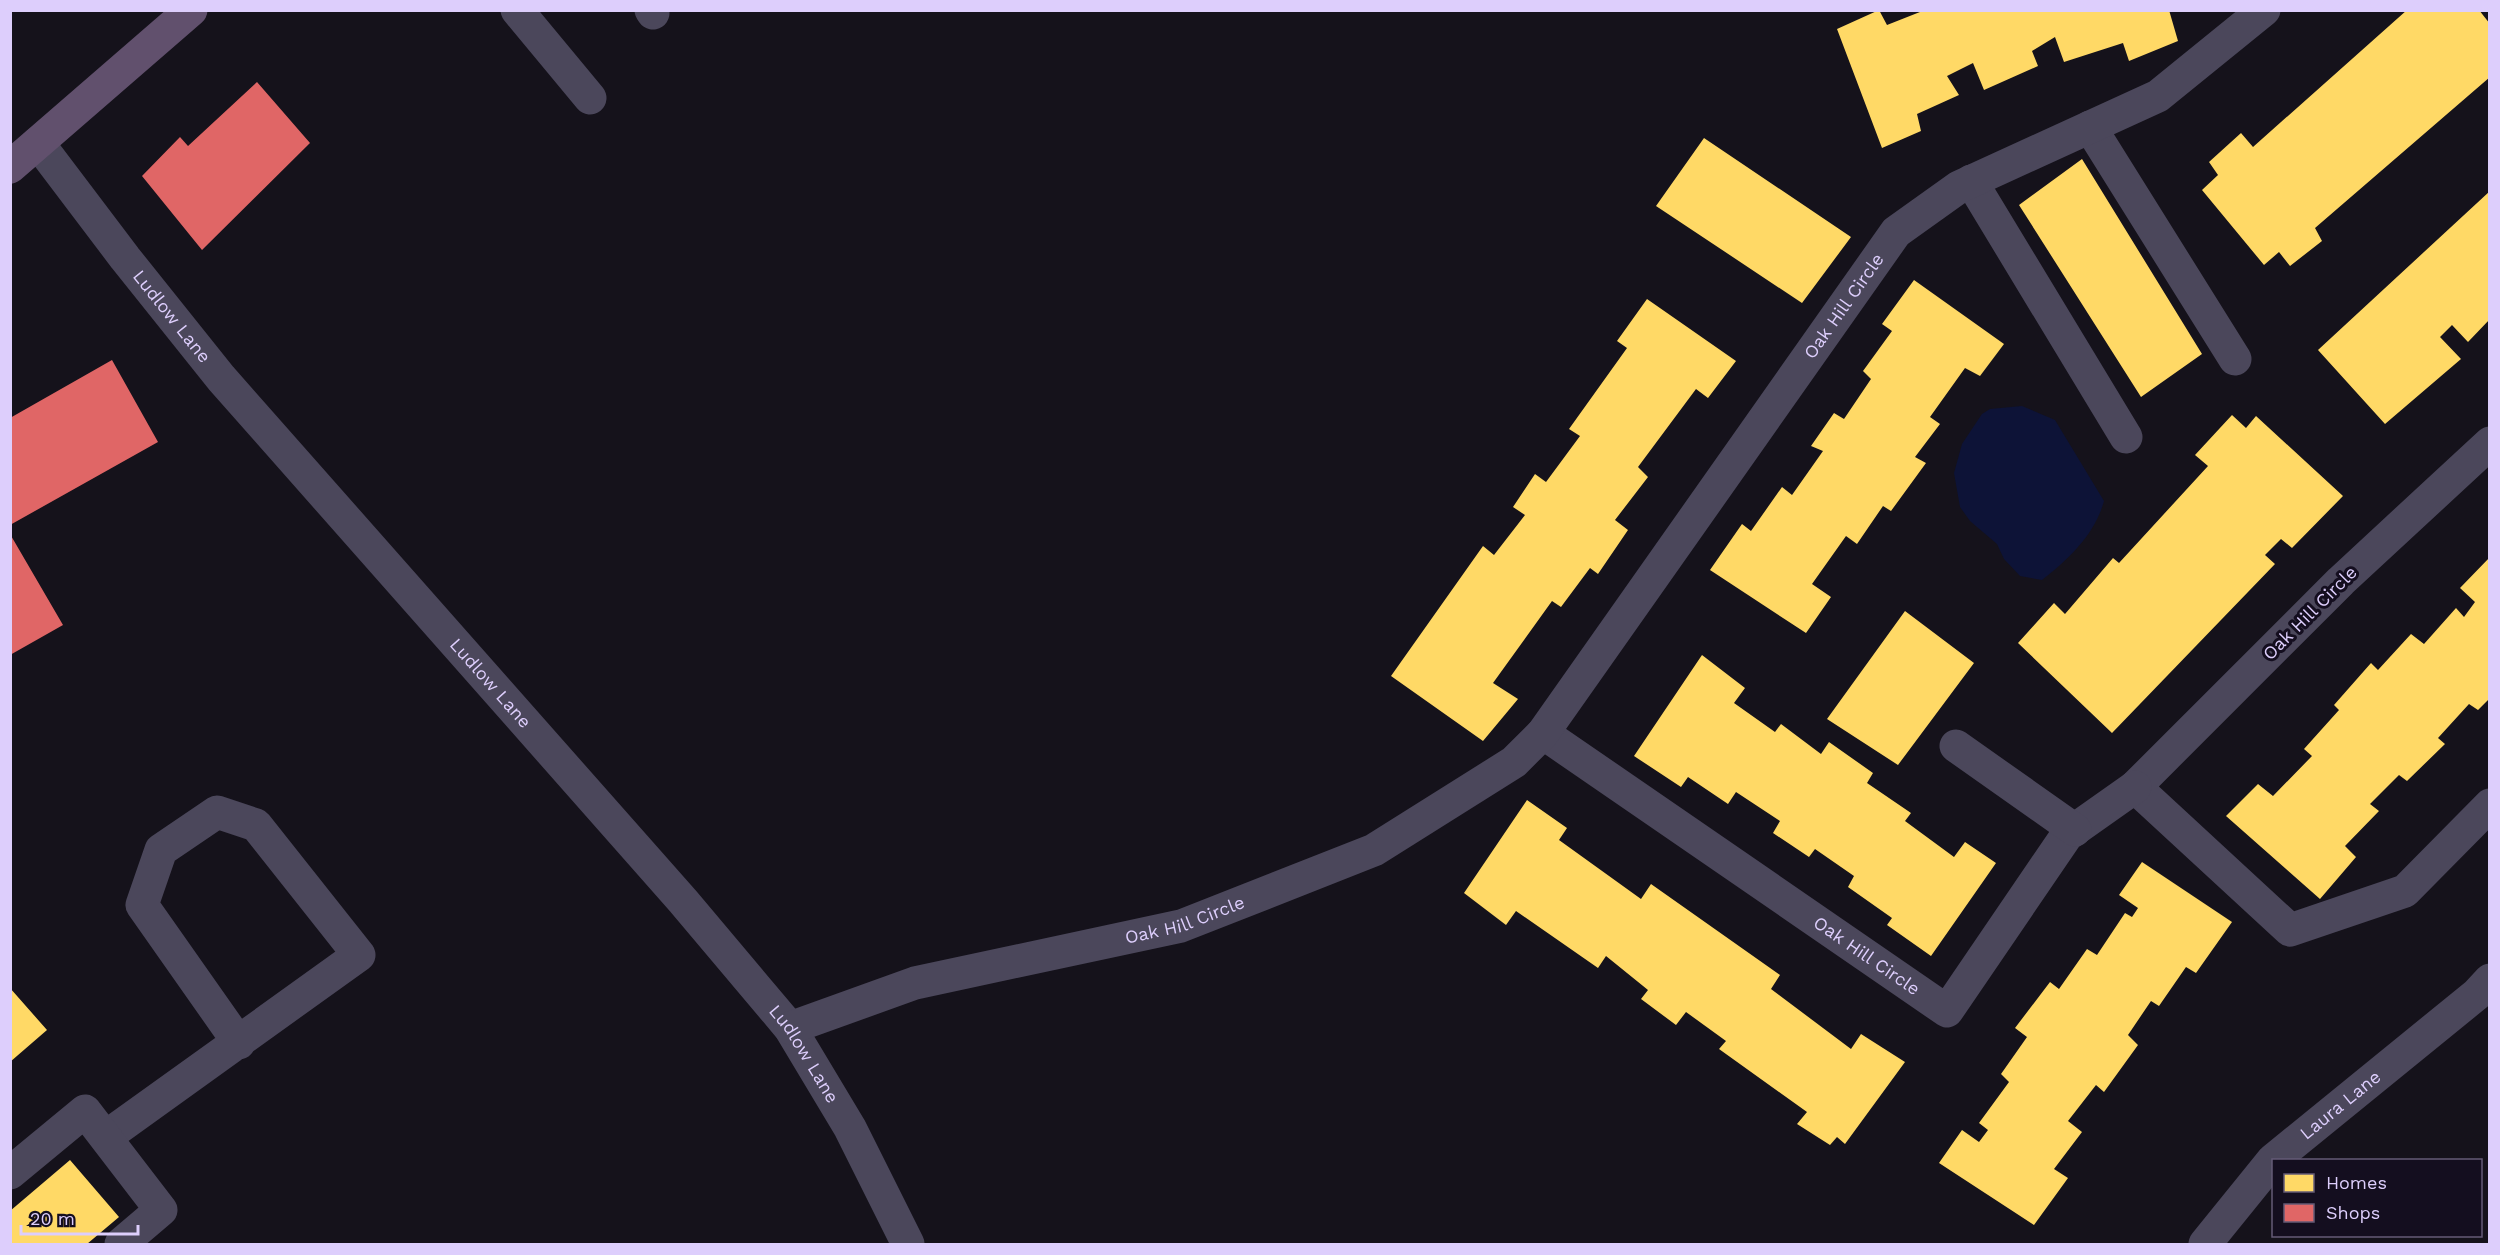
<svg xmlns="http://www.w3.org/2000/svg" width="2500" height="1255" font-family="'Work Sans',sans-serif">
	<rect width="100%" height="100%" fill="#15121b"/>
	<path fill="#0d1337" d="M 2022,406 L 2055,420 L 2104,501 C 2095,534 2069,559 2042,580 L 2020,576 L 2004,559 L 1997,544 L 1970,521 L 1960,507 L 1954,473 L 1962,444 L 1982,414 L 1990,409 Z"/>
	<path fill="#ffd966" d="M 1879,10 L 1887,25 L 1925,10 L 2169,10 L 2178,41 L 2129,61 L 2123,43 L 2064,62 L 2055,37 L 2032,51 L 2038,66 L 1984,90 L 1973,63 L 1947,76 L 1959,95 L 1917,114 L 1921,131 L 1882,148 L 1837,29 Z
		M 2407,10 L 2479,10 L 2490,24 L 2490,77 L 2315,228 L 2322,241 L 2290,266 L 2279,252 L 2264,265 L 2202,190 L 2218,175 L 2209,162 L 2241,133 L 2253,147 Z
		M 1704,138 L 1851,237 L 1802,303 L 1656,206 Z
		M 2082,159 L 2202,354 L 2141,397 L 2019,205 Z
		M 2490,191 L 2490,319 L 2468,342 L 2452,325 L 2440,337 L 2461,359 L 2385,424 L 2318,350 Z
		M 1914,280 L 2004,344 L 1980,376 L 1965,368 L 1930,417 L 1940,424 L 1915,457 L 1926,463 L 1891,511 L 1883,506 L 1857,544 L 1846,536 L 1812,584 L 1831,597 L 1806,633 L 1710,570 L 1742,524 L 1751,531 L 1782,487 L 1792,495 L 1823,451 L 1811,446 L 1834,413 L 1844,419 L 1871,379 L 1863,371 L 1892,331 L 1882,324 Z
		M 1647,299 L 1736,361 L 1708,398 L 1696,389 L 1638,467 L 1648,477 L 1615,520 L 1628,530 L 1598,574 L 1590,568 L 1561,607 L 1552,601 L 1493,683 L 1518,699 L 1483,741 L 1391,676 L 1483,546 L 1494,555 L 1525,515 L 1513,507 L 1535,474 L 1546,482 L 1580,436 L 1569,429 L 1627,348 L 1617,341 Z
		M 2232,415 L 2246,428 L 2256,416 L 2343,496 L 2292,548 L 2281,539 L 2265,555 L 2275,564 L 2112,733 L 2018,643 L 2054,603 L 2065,614 L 2113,558 L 2119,563 L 2208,466 L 2195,455 Z
		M 2490,557 L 2490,698 L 2478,710 L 2469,704 L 2438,738 L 2445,744 L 2407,781 L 2399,775 L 2370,804 L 2379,811 L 2345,846 L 2356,857 L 2320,899 L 2226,816 L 2258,784 L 2273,796 L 2312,756 L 2304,749 L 2339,710 L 2334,705 L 2371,663 L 2378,670 L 2411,634 L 2424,644 L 2456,608 L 2464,617 L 2475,602 L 2460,588 Z
		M 1905,611 L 1974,663 L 1898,765 L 1827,719 Z
		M 1702,655 L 1745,688 L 1734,703 L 1775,732 L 1781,724 L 1821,754 L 1829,742 L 1873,773 L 1867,783 L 1911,813 L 1905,821 L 1954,857 L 1965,842 L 1996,863 L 1931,956 L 1887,925 L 1892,918 L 1848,887 L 1854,876 L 1815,849 L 1809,857 L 1773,833 L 1780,821 L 1736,792 L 1728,804 L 1688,777 L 1681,787 L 1634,756 Z
		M 1527,800 L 1567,828 L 1559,840 L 1641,899 L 1651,884 L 1780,975 L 1771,989 L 1851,1049 L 1861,1034 L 1905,1062 L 1845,1144 L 1837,1137 L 1830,1145 L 1797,1124 L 1807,1112 L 1719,1049 L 1726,1041 L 1686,1012 L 1676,1025 L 1641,999 L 1648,990 L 1606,956 L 1598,968 L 1516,911 L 1506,925 L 1464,893 Z
		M 2142,862 L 2232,922 L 2196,973 L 2186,967 L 2159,1006 L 2151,1001 L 2128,1035 L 2138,1045 L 2104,1092 L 2096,1085 L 2068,1121 L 2082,1132 L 2054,1169 L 2068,1178 L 2034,1225 L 1939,1163 L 1962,1130 L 1979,1142 L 1988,1130 L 1979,1123 L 2009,1082 L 2001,1074 L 2027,1037 L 2015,1028 L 2050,982 L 2059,989 L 2087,949 L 2097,955 L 2125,913 L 2132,917 L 2138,908 L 2119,895 Z
		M 10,988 L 47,1030 L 10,1062 Z
		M 70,1160 L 119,1217 L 87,1244 L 10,1244 L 10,1211 Z"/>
	<path fill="#e06666" d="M 257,82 L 310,143 L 202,250 L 142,176 L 180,137 L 188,146 Z
		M 112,360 L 158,442 L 10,525 L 10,418 Z
		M 10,534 L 63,625 L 10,655 Z"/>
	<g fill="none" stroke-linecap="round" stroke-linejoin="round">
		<g stroke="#4b475b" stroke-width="33">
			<path d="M 517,10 L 590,98"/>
			<path d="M 651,10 L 653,13"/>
			<path d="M 2090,127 L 2235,359"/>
			<path id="s1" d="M 38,143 L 125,258 L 221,378 L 683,901 L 790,1028 L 850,1128 L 908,1244"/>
			<path d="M 1971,181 L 2126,437"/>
			<path d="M 2490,443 L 2341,581 L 2135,787 L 2290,930 L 2405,891 L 2490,805"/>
			<path id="s2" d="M 1543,733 L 1947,1011 L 2067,835 L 2135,787"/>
			<path d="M 1956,746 L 2075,830"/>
			<path id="s3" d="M 790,1028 L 915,983 L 1181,926 L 1374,850 L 1514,762 L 1543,733 L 1896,232 L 1959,187 L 2158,96 L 2264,10"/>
			<path d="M 107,1136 L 359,955 L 256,825 L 217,812 L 161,850 L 142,905 L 239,1043"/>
			<path d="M 10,1173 L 85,1111 L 161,1210 L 121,1244"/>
			<path id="s4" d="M 2205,1244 L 2273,1160 L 2477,994 L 2490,980"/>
		</g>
		<path stroke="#61506d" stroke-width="33" d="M 10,167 L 191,10"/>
	</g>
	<g text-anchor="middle" stroke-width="6" stroke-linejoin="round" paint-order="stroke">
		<g font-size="18" fill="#ddcefc" stroke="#140e1f">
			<text dy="6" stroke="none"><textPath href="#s3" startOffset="1341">Oak Hill Circle</textPath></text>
			<text dy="6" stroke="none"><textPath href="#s1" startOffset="219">Ludlow Lane</textPath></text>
			<text transform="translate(2310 613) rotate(-45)" y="6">Oak Hill Circle</text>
			<text dy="6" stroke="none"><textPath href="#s1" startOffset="705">Ludlow Lane</textPath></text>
			<text dy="6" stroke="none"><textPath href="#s3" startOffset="410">Oak Hill Circle</textPath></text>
			<text dy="6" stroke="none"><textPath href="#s2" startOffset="393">Oak Hill Circle</textPath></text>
			<text dy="6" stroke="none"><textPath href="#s1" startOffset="1191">Ludlow Lane</textPath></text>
			<text dy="6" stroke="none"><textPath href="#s4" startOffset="195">Laura Lane</textPath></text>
		</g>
	</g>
	<rect width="2500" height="1255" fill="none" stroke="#ddcefc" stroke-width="24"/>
	<rect x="2272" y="1159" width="210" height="78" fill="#140e1f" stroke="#645b77" stroke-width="1.5"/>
	<rect x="2284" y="1174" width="30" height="18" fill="#ffd966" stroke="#645b77" stroke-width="1.5"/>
	<text x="2326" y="1189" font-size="18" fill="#ddcefc">Homes</text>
	<rect x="2284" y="1204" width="30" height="18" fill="#e06666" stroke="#645b77" stroke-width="1.5"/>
	<text x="2326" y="1219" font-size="18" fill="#ddcefc">Shops</text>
	<path d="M21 1225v9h117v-9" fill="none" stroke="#ddcefc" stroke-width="3"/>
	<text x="30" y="1225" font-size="18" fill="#ddcefc" stroke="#140e1f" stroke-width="4.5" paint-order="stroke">20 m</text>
</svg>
